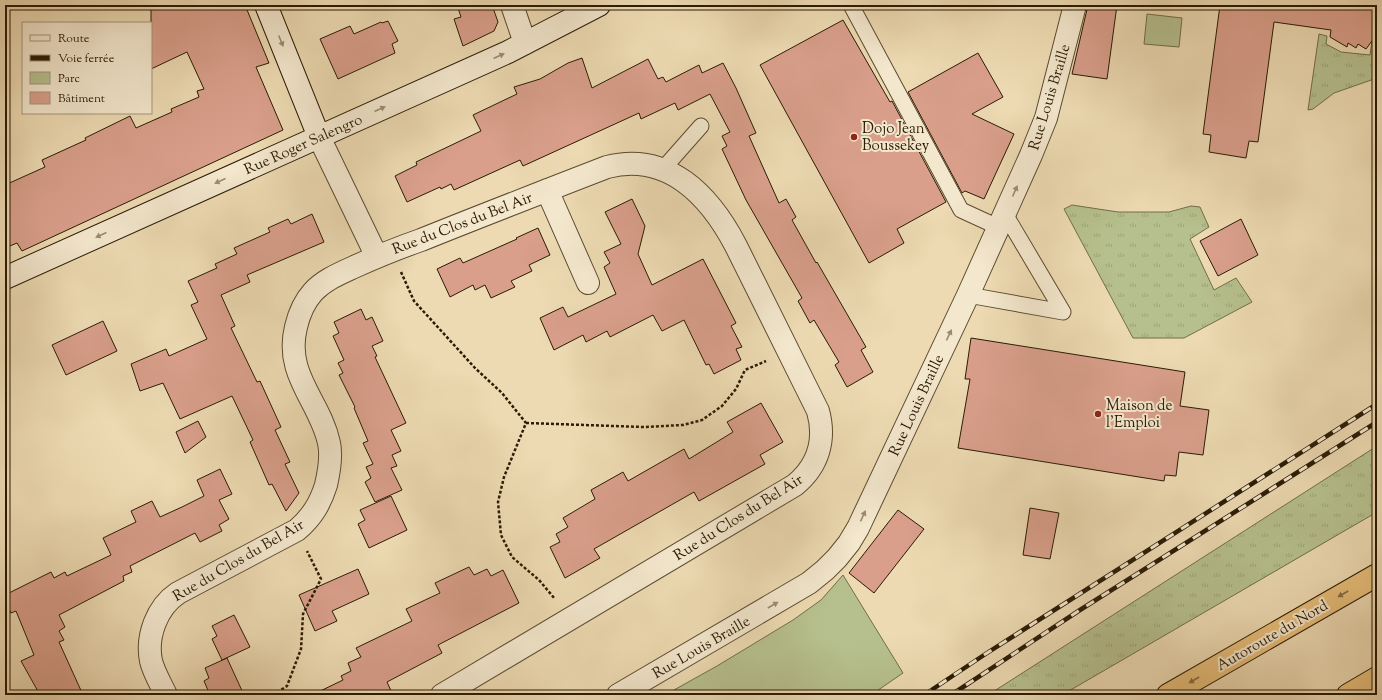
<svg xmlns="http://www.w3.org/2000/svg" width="1382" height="700" font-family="'Sorts Mill Goudy',serif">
	<defs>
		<pattern id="grass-tufts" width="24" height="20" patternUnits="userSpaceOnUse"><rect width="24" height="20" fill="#b6c08e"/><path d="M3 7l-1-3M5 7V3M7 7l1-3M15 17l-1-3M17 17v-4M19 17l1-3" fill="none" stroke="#9da479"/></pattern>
	</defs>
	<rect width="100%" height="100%" fill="#eddab2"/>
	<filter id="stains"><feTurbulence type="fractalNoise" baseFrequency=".005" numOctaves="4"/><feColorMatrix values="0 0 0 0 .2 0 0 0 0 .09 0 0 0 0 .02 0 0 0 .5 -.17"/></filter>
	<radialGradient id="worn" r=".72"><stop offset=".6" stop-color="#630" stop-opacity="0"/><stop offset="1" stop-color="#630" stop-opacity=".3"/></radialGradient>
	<path fill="url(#grass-tufts)" stroke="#706e4a" d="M 1319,34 L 1327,36 L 1326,44 L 1341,52 L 1370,55 L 1372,41 L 1377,42 L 1377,78 L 1334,93 L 1313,109 L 1308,110 Z
		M 1072,205 L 1118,212 L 1169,212 L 1191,206 L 1200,207 L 1209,227 L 1190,239 L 1214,290 L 1236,278 L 1252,302 L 1184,338 L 1133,338 L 1064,209 Z
		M 1377,446 L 1377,512 L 1062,695 L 988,695 Z"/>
	<path fill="#b6c08e" stroke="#706e4a" d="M 1147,14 L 1182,18 L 1179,47 L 1144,44 Z
		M 843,575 L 903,673 L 871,695 L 665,695 L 717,666 L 793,620 L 821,600 Z"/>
	<path fill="#d99f8b" stroke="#2a1b05" d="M 160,5 L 245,5 L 269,63 L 256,67 L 283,130 L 22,251 L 17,243 L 5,248 L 5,185 L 45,167 L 42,160 L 86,140 L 85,138 L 130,116 L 136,128 L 172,112 L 171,109 L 199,97 L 197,91 L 204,89 L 187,52 L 151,69 L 151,6 Z
		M 457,5 L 492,5 L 498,22 L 494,31 L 463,46 L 454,19 L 461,17 Z
		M 1088,5 L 1117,5 L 1107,79 L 1072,74 Z
		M 1220,5 L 1377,5 L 1377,34 L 1366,49 L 1358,44 L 1356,48 L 1348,43 L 1347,47 L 1330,37 L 1331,30 L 1274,22 L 1258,142 L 1249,141 L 1246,158 L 1209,152 L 1211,135 L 1203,134 Z
		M 843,20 L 890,102 L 892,101 L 946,202 L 897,229 L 904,243 L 869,263 L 760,65 Z
		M 388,21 L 398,41 L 392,44 L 395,53 L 338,79 L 320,39 L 350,26 L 354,34 L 381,22 L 382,23 Z
		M 978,53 L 1003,97 L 972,114 L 1014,134 L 984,199 L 965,191 L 962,193 L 908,92 Z
		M 582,58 L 592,88 L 648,59 L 658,79 L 663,77 L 666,82 L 699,65 L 702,73 L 723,63 L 736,88 L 756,133 L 749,136 L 779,203 L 786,199 L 796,217 L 792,220 L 816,263 L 817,262 L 866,347 L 861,350 L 873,372 L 847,387 L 835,365 L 839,362 L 814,320 L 810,323 L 798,301 L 802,298 L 746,200 L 722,149 L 727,146 L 722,136 L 730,132 L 710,94 L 678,110 L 675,103 L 641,119 L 639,113 L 523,166 L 520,160 L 454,190 L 451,184 L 441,189 L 440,187 L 407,202 L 395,176 L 417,165 L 416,162 L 481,131 L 473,115 L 517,94 L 514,87 L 540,79 L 568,63 Z
		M 632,199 L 645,226 L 638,254 L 652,285 L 703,259 L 736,323 L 731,326 L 742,347 L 736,349 L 741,360 L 714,374 L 709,364 L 706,365 L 684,320 L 662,331 L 653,315 L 610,337 L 607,331 L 586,342 L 583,335 L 554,350 L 540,318 L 563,307 L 568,317 L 616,294 L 604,267 L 610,263 L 604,252 L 621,244 L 605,212 Z
		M 312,214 L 324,242 L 247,275 L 250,282 L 221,295 L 235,326 L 231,328 L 257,382 L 260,381 L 281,427 L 275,430 L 290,462 L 285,464 L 299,493 L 286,511 L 272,484 L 269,485 L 250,442 L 253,440 L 232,396 L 180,419 L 163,383 L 140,391 L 131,364 L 166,349 L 169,356 L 207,339 L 191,305 L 198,302 L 188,281 L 217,268 L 215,264 L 237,254 L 234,248 L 270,232 L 268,228 L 288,219 L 291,224 Z
		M 1241,219 L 1258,255 L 1218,276 L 1200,241 Z
		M 538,228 L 550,255 L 529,265 L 532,271 L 511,281 L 515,287 L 491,298 L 485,285 L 475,290 L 473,285 L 450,297 L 437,269 L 460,258 L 463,263 L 517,239 L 516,238 Z
		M 361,309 L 366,320 L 372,317 L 383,341 L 372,346 L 377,356 L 375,357 L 406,423 L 391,430 L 401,451 L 392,455 L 397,466 L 391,468 L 402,490 L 375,502 L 365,482 L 371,478 L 366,467 L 373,464 L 363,443 L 368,441 L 354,408 L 355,407 L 339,375 L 343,373 L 338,363 L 344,360 L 333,336 L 339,333 L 334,322 Z
		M 103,321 L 117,351 L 66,375 L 52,345 Z
		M 971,338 L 1185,372 L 1180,406 L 1209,410 L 1203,455 L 1179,452 L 1176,476 L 1165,475 L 1164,481 L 958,448 L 970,379 L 965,379 Z
		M 761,403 L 783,442 L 760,455 L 765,464 L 699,501 L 694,492 L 594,549 L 600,558 L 565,578 L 550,547 L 560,542 L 556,534 L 568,527 L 563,518 L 595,499 L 591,490 L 623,472 L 628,481 L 684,449 L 689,459 L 733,432 L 727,422 Z
		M 198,421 L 206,437 L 185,453 L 176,432 Z
		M 220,469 L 232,494 L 219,500 L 229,519 L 219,525 L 222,531 L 200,542 L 195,533 L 130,566 L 132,572 L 123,576 L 124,581 L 59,615 L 65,627 L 59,631 L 64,640 L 59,642 L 83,695 L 40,695 L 21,661 L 34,655 L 16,611 L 11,613 L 5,600 L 5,595 L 51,572 L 54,578 L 65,572 L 67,576 L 111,555 L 103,538 L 136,522 L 131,511 L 152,501 L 160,517 L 182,507 L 204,496 L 197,480 Z
		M 391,496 L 407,530 L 369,548 L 358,524 L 365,520 L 360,510 Z
		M 1030,508 L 1059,513 L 1050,559 L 1023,555 Z
		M 898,510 L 924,529 L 874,593 L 849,573 Z
		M 469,567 L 474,575 L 487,569 L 491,576 L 503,570 L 519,603 L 438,645 L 442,653 L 387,682 L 393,695 L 312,695 L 343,680 L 341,676 L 351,671 L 348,663 L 361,657 L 356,648 L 412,621 L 406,609 L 440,593 L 435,583 Z
		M 358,569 L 369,594 L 332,611 L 337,621 L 315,631 L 299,595 Z
		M 234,615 L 250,647 L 222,660 L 212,639 L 217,636 L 212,626 Z
		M 227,658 L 244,695 L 210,695 L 204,681 L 209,678 L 205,668 Z"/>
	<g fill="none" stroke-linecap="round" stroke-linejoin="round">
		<defs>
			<path id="lane" d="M 851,5 L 961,210 L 998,227
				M 663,169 L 701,126
				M 968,295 L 1063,312 L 1005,214"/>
			<path id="street" d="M 512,5 L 525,43
				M 319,137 L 377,257
				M 547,190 L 588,283
				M 166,695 C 161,684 154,673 151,661 C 146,636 157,607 178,593 L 297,530 C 312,517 320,504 326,485 C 329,472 332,457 329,443 C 320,401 284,375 296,327 C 299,314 304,302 313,292 C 324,280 339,274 354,267 C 376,257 398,248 421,240 C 483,215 545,191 607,167 C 668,151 710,196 736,246 L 818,411 C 826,440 818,466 795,485 L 442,695
				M 618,695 L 809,583 L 825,570 L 837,558 L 849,543 L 858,528 L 968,295 L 1031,155 L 1046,118 L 1075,5"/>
			<path id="secondary" d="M 266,5 L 319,137
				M 5,278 L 508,52 L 599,5"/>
			<path id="highway" d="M 1168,695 L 1377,575
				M 1348,695 L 1377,678"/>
		</defs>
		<use href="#lane" stroke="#5b4b30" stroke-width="17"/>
		<use href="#street" stroke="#5b4b30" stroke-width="24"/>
		<use href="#secondary" stroke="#2a1b05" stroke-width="24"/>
		<use href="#highway" stroke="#2a1b05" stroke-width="24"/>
		<path stroke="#2a1b05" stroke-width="2.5" stroke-dasharray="3 2" stroke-linecap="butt" d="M 876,9 L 885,5
			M 401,272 L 414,301 L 475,368 L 502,393 L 526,423 L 504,477 L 498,502 L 501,535 L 512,557 L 539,580 L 555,599
			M 526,423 L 644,427 L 683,425 L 702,420 L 722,406 L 736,389 L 745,370 L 766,361
			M 273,695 L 287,686 L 301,649 L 303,614 L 321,579 L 307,551"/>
		<use href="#lane" stroke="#f3e7cd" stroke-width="15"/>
		<use href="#street" stroke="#f3e7cd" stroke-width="22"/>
		<use href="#secondary" stroke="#f3e7cd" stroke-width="22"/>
		<use href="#highway" stroke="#e6bd79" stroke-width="22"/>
		<defs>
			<path id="rail" d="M 924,695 L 987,653 L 1377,404
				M 951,695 L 1080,610 L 1377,422"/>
		</defs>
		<use href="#rail" stroke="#2a1b05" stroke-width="4.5"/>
		<use href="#rail" stroke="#f3e7cd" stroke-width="3" stroke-dasharray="9" stroke-linecap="butt"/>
	</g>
	<defs><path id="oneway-solid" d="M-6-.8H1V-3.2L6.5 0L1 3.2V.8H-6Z"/></defs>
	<g fill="#998b73">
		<use href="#oneway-solid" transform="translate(281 41) rotate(68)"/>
		<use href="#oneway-solid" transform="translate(499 56) rotate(-24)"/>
		<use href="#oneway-solid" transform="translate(380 109) rotate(-24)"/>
		<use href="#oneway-solid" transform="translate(220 181) rotate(156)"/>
		<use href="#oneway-solid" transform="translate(1015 191) rotate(-66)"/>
		<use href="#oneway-solid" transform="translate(101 235) rotate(156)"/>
		<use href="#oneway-solid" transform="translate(949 335) rotate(-65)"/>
		<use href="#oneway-solid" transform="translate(863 516) rotate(-65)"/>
		<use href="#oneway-solid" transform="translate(773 605) rotate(-30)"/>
	</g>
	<g fill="#886c3f">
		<use href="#oneway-solid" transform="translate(1343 594) rotate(150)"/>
		<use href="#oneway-solid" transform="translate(1194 680) rotate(150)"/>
	</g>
	<g fill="#8f2418" stroke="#f3e7cd" stroke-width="1.5">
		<circle cx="854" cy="137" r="4"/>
		<circle cx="1098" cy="414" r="4"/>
	</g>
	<g text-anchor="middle" stroke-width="4" stroke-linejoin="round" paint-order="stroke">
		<g font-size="15" fill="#2a1b05" stroke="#f3e7cd">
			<text transform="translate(1049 97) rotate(-73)" y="5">Rue Louis Braille</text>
			<text transform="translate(303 144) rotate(-24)" y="5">Rue Roger Salengro</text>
			<text transform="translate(462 223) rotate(-21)" y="5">Rue du Clos du Bel Air</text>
			<text transform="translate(916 405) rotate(-65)" y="5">Rue Louis Braille</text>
			<text transform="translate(738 517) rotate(-32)" y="5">Rue du Clos du Bel Air</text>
			<text transform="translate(238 560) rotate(-30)" y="5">Rue du Clos du Bel Air</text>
			<text transform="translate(1272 635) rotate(-30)" y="5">Autoroute du Nord</text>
			<text transform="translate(701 647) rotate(-30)" y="5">Rue Louis Braille</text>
		</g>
		<g font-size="15" fill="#2a1b05" stroke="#f3e7cd" text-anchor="start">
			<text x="862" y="133">Dojo Jean<tspan x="862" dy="17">Boussekey</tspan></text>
			<text x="1106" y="410">Maison de<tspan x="1106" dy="17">l'Emploi</tspan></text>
		</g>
	</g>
	<rect width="1382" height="700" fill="none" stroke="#eddab2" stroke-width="20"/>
	<rect x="6" y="6" width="1370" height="688" fill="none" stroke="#2a1b05" stroke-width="2"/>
	<rect x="10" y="10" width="1362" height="680" fill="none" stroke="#2a1b05"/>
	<rect x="22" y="22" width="130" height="92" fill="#f3e7cd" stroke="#a3957d"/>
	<rect x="30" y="35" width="20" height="6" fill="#f3e7cd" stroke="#a3957d"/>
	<text x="58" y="42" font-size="12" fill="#2a1b05">Route</text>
	<rect x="30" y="55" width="20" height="6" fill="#2a1b05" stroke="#a3957d"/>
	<text x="58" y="62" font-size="12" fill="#2a1b05">Voie ferrée</text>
	<rect x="30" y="72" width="20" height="12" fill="#b6c08e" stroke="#a3957d"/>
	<text x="58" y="82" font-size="12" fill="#2a1b05">Parc</text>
	<rect x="30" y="92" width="20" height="12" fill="#d99f8b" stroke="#a3957d"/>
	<text x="58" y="102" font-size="12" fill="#2a1b05">Bâtiment</text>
	<rect width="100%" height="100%" filter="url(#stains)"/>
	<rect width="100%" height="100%" fill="url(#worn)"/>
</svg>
